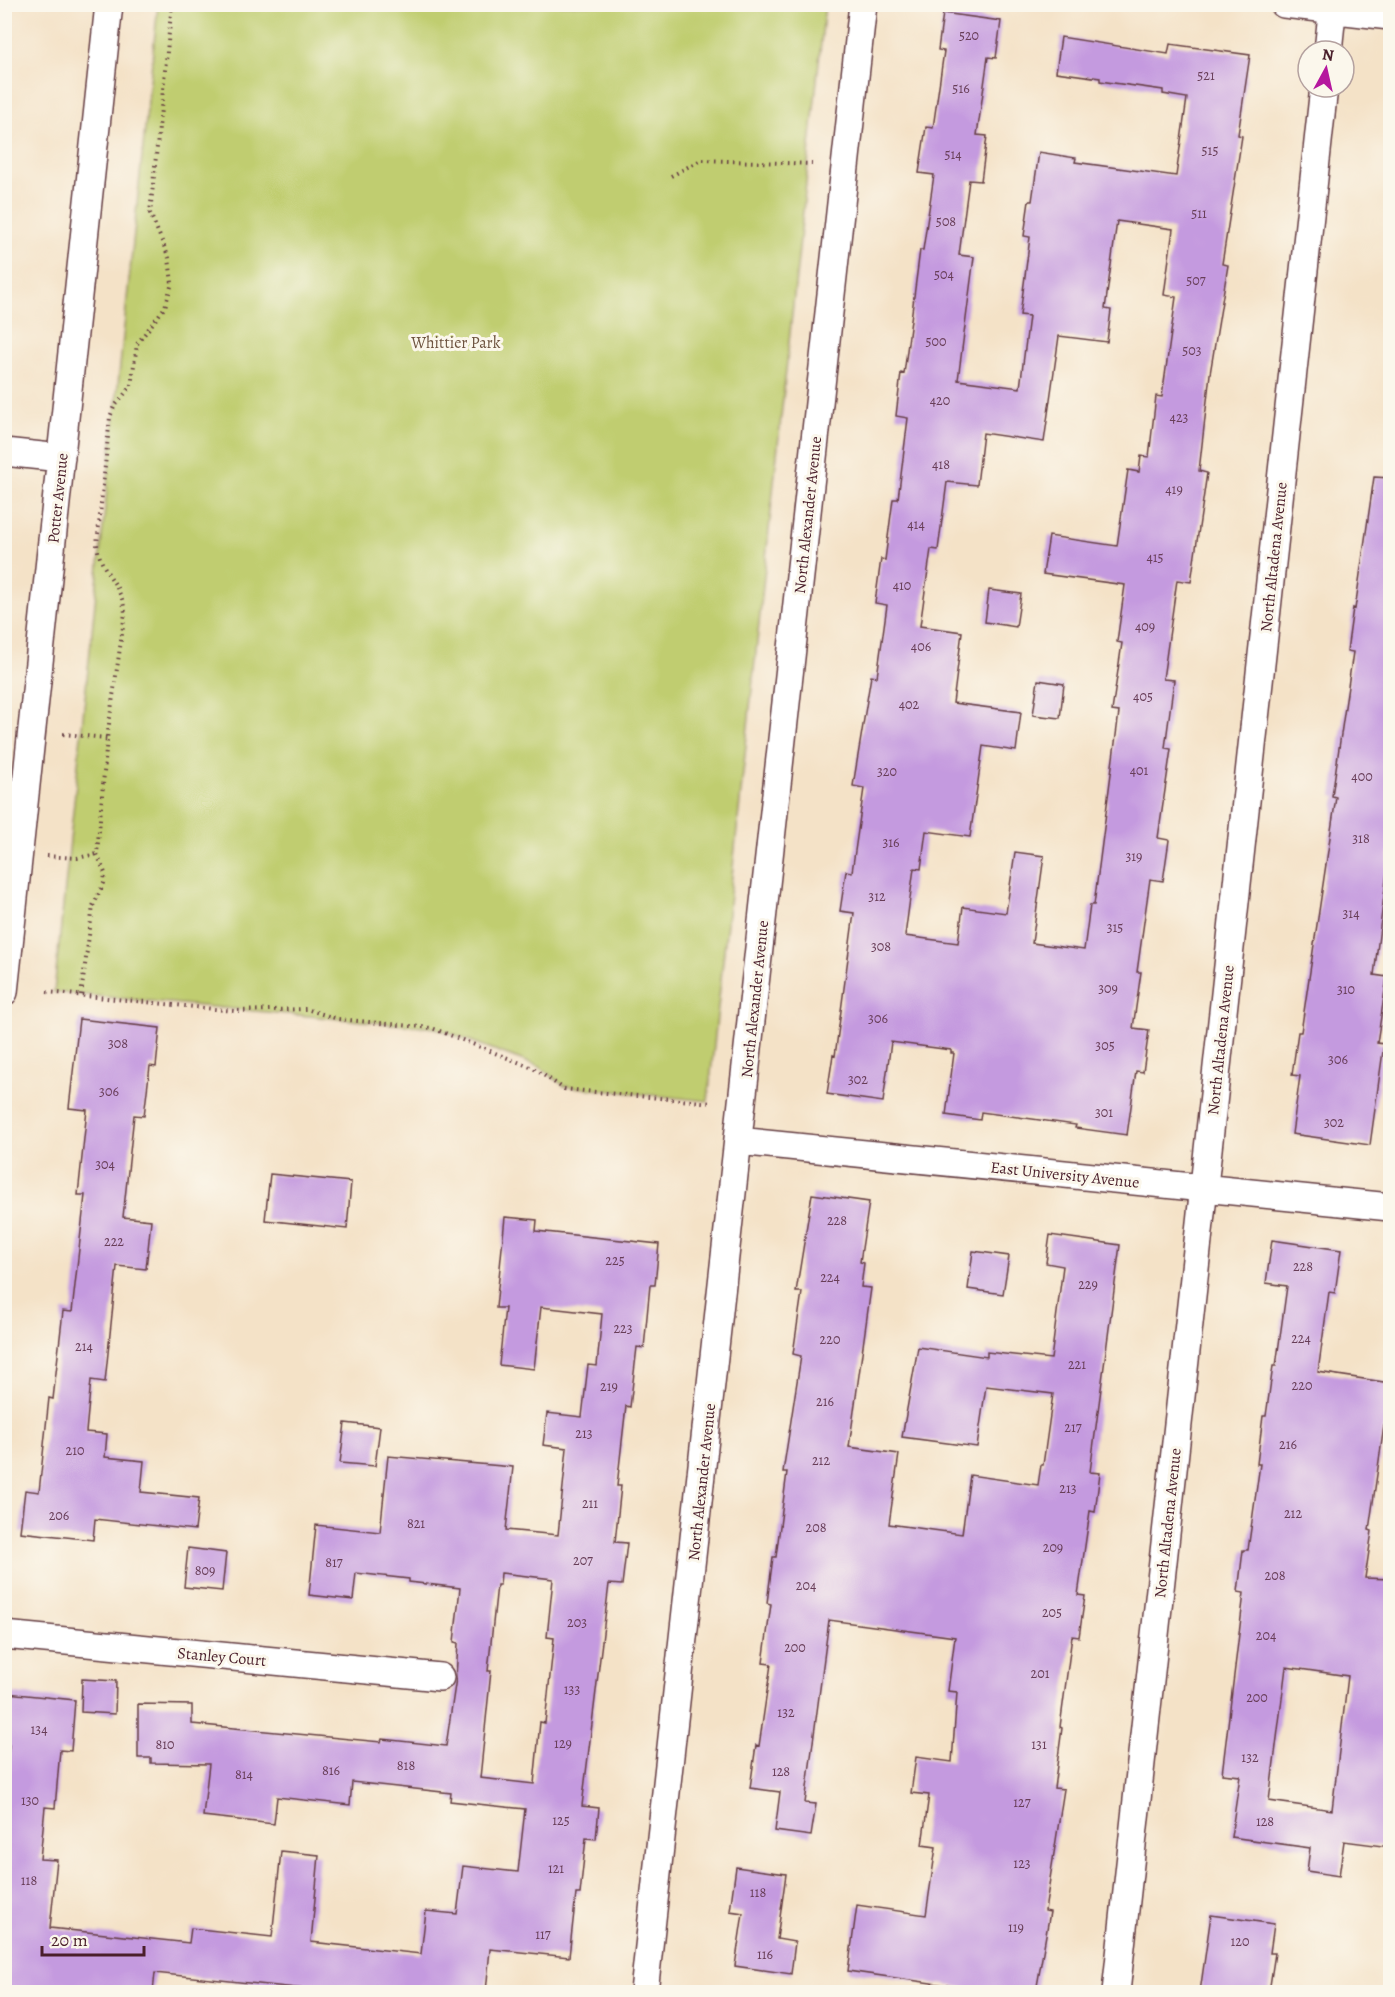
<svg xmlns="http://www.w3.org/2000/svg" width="1395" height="1997" font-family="Alegreya,serif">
	<rect width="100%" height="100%" fill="#fbf7ec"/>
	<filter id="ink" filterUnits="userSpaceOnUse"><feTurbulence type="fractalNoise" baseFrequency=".0167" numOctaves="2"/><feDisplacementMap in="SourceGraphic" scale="12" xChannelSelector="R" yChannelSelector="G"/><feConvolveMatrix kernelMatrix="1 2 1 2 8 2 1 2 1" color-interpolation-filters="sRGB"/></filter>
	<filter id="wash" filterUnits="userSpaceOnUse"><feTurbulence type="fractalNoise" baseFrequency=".008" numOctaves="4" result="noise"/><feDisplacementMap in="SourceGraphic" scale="24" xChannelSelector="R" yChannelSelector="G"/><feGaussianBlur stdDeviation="1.35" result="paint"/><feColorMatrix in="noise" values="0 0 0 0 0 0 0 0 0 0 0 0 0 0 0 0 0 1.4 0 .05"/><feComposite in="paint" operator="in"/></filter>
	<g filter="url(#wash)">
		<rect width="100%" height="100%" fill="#f4e2c7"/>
		<path fill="#c0cd6f" stroke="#85764d" stroke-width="1.5" d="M 158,5 L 825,5 L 708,1101 L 564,1086 L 540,1067 L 436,1028 L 54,992 Z"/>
		<g id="blocks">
			<path fill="#c49adf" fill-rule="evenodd" d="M 943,13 L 1001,21 L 996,58 L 988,57 L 977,135 L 987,136 L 981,181 L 969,180 L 959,255 L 974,257 L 958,380 L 1020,388 L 1029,316 L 1020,315 L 1030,237 L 1024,236 L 1029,201 L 1032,201 L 1039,152 L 1076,158 L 1075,162 L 1176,176 L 1187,98 L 1163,94 L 1163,90 L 1100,81 L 1100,78 L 1056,72 L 1061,37 L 1168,54 L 1170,44 L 1250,55 L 1238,135 L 1242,136 L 1222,264 L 1228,265 L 1210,374 L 1199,471 L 1207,473 L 1191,582 L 1177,580 L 1163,679 L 1174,680 L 1165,748 L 1171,749 L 1158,838 L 1169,840 L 1163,881 L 1150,879 L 1137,972 L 1141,972 L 1133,1028 L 1149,1030 L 1143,1072 L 1136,1071 L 1127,1135 L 1075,1128 L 1076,1125 L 981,1112 L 980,1120 L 946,1115 L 954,1053 L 951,1053 L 951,1050 L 891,1042 L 883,1102 L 827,1094 L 833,1055 L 835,1056 L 854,913 L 840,911 L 846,871 L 852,872 L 864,788 L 853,786 L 871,676 L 877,677 L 887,605 L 875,603 L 881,559 L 885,560 L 893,499 L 898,499 L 908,418 L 896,416 L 901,373 L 904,374 L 920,250 L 923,250 L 934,175 L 919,173 L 926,127 L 933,128 L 944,51 L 938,50 ZM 1117,221 L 1173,229 L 1164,295 L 1176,297 L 1162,397 L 1156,396 L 1149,457 L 1141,456 L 1139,472 L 1128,470 L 1117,546 L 1049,536 L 1043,574 L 1125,585 L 1117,642 L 1122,643 L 1112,711 L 1119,712 L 1094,905 L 1090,905 L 1084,950 L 1032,943 L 1044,856 L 1015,852 L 1006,913 L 963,907 L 958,943 L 905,936 L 914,868 L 921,869 L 926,831 L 970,837 L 983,746 L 1016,751 L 1021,712 L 953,703 L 962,632 L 920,626 L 931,549 L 938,550 L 947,482 L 977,485 L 983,433 L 1044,442 L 1059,336 L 1107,342 L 1111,310 L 1105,309 Z
				M 1374,477 L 1390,478 L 1390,848 L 1374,975 L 1387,977 L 1377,1043 L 1384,1044 L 1370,1145 L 1292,1134 L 1300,1076 L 1292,1075 L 1298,1032 L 1301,1032 L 1336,797 L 1332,796 L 1353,652 L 1347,651 L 1353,608 L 1355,609 Z
				M 989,590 L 1021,594 L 1016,627 L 985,622 Z
				M 1038,680 L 1064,684 L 1060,718 L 1033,715 Z
				M 79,1019 L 160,1028 L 156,1067 L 150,1066 L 144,1116 L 134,1115 L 123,1217 L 151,1220 L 146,1269 L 117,1266 L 105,1382 L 91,1380 L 86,1432 L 107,1434 L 105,1457 L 144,1461 L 141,1492 L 199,1498 L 195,1530 L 95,1519 L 93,1540 L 20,1532 L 25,1490 L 39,1492 L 49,1398 L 53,1399 L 63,1311 L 72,1312 L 85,1195 L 78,1195 L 87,1110 L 69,1108 Z
				M 270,1174 L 351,1182 L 347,1229 L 265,1220 Z
				M 812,1194 L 869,1202 L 860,1262 L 864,1263 L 861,1287 L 871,1288 L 849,1447 L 899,1454 L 889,1524 L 962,1534 L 970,1475 L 1038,1485 L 1041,1465 L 1043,1465 L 1053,1394 L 986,1386 L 977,1447 L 902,1437 L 918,1347 L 987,1357 L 987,1352 L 1051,1359 L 1063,1266 L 1046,1263 L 1050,1235 L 1120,1245 L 1090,1472 L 1100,1473 L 1095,1512 L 1090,1511 L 1078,1595 L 1085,1596 L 1079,1637 L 1072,1636 L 1060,1727 L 1062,1728 L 1054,1788 L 1064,1789 L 1045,1911 L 1050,1912 L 1036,1992 L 979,1992 L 980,1990 L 848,1971 L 857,1905 L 926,1915 L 936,1847 L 922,1845 L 929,1795 L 911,1793 L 916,1757 L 952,1762 L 957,1692 L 948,1691 L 955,1637 L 829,1620 L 805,1803 L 816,1804 L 811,1836 L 775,1831 L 780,1792 L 750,1788 L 756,1745 L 759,1746 L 771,1664 L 763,1663 L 771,1604 L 767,1603 L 773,1557 L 776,1557 L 787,1472 L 783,1472 L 801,1356 L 793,1354 L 802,1292 L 796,1292 Z
				M 505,1217 L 537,1220 L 536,1231 L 659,1244 L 655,1285 L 650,1285 L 644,1348 L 637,1347 L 630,1407 L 626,1406 L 617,1486 L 621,1486 L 615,1542 L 627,1543 L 622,1585 L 609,1584 L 582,1806 L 599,1808 L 596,1839 L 586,1838 L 580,1894 L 576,1894 L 569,1957 L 490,1949 L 486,1992 L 333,1992 L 155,1973 L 153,1992 L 4,1992 L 4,1794 L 9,1745 L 4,1744 L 7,1693 L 75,1700 L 71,1751 L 60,1750 L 55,1808 L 45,1807 L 40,1859 L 57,1860 L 50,1928 L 189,1943 L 191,1928 L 272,1937 L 281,1851 L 319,1855 L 311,1942 L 421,1954 L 426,1911 L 457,1914 L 463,1866 L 518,1872 L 525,1809 L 450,1801 L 451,1793 L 352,1782 L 350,1805 L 277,1797 L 274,1824 L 203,1816 L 209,1764 L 151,1763 L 151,1758 L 138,1758 L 138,1704 L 192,1705 L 192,1724 L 381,1742 L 382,1739 L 446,1746 L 456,1678 L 458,1643 L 454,1642 L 460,1588 L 409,1582 L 409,1579 L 356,1573 L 353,1600 L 309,1595 L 316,1525 L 380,1532 L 388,1456 L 513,1467 L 506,1530 L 558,1535 L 567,1448 L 543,1445 L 547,1413 L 582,1417 L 588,1365 L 597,1366 L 602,1314 L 541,1307 L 534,1369 L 499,1365 L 505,1308 L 496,1308 ZM 501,1573 L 553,1579 L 547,1637 L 554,1638 L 545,1723 L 540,1722 L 534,1784 L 480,1778 L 491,1671 L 488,1671 L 497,1585 L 500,1585 Z
				M 1272,1240 L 1341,1250 L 1335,1293 L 1329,1292 L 1318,1372 L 1390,1383 L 1390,1401 L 1387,1427 L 1384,1426 L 1369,1530 L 1372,1531 L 1365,1578 L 1390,1579 L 1390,1847 L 1344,1841 L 1339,1876 L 1307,1871 L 1310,1848 L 1231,1837 L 1240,1776 L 1222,1774 L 1244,1593 L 1238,1592 L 1243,1550 L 1248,1550 L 1260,1464 L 1257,1464 L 1263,1416 L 1266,1416 L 1273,1366 L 1276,1366 L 1287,1286 L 1266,1283 ZM 1286,1667 L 1348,1676 L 1332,1810 L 1269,1801 Z
				M 973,1251 L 1009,1256 L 1003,1294 L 968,1289 Z
				M 345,1423 L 380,1427 L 375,1466 L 340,1463 Z
				M 188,1548 L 226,1553 L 222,1591 L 184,1587 Z
				M 82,1679 L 116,1681 L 115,1714 L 81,1712 Z
				M 736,1867 L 786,1874 L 777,1939 L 795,1942 L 791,1974 L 735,1966 L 743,1913 L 730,1911 Z
				M 1211,1915 L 1274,1924 L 1270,1953 L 1275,1953 L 1269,1992 L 1200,1992 Z"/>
		</g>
	</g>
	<g filter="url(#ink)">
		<use href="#blocks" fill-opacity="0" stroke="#643c42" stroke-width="1.5"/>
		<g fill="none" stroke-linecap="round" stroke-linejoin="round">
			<defs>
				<path id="street" d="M 1284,4 L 1390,16
					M 1328,51 L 1333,4
					M 4,452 L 61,458
					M 4,992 L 109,4
					M 738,1141 L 1390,1207
					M 4,1635 L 440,1677
					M 644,1992 L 863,4
					M 1116,1992 L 1324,87"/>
			</defs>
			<use href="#street" stroke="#643c42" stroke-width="30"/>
			<path stroke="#643c42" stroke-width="4" stroke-dasharray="1.5 4.5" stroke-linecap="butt" d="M 671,176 L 701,160 L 812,164
				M 63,734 L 107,738
				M 47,856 L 77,858 L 97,854
				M 47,992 L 234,1011 L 306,1009 L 338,1019 L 432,1028 L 533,1068 L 564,1089 L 712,1103
				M 81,995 L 93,906 L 104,883 L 105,873 L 97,854 L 107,738 L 125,613 C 122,583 99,571 97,544 L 110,417 L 114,407 L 131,386 L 137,344 L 165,307 L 172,283 L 169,258 L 150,213 L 172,4"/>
			<use href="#street" stroke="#fff" stroke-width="27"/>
		</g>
	</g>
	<g text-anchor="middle" stroke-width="6" stroke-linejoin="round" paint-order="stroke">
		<g font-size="14" fill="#683e58">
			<text x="969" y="40">520</text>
			<text x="1206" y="80">521</text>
			<text x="961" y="93">516</text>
			<text x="1210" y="155">515</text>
			<text x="953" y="159">514</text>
			<text x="1199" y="218">511</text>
			<text x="946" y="226">508</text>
			<text x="944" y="279">504</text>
			<text x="1196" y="285">507</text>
			<text x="936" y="346">500</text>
			<text x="1192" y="355">503</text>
			<text x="940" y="405">420</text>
			<text x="1179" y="422">423</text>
			<text x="941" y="469">418</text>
			<text x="1174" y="494">419</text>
			<text x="916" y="529">414</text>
			<text x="1155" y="562">415</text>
			<text x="902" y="590">410</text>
			<text x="1145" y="631">409</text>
			<text x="921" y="651">406</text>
			<text x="1143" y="701">405</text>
			<text x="909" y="709">402</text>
			<text x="1139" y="775">401</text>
			<text x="887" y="776">320</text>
			<text x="1362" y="781">400</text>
			<text x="1361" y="843">318</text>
			<text x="891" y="847">316</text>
			<text x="1134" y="861">319</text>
			<text x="877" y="901">312</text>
			<text x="1351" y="918">314</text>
			<text x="1115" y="932">315</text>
			<text x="881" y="951">308</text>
			<text x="1108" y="993">309</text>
			<text x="1346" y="994">310</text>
			<text x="878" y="1023">306</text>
			<text x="118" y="1048">308</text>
			<text x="1105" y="1050">305</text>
			<text x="1338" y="1064">306</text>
			<text x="858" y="1084">302</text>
			<text x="109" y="1096">306</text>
			<text x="1104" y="1117">301</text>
			<text x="1334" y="1127">302</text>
			<text x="105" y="1169">304</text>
			<text x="837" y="1225">228</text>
			<text x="114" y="1246">222</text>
			<text x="615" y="1265">225</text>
			<text x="1303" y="1271">228</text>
			<text x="830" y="1282">224</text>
			<text x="1088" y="1289">229</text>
			<text x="623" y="1333">223</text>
			<text x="1301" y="1343">224</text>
			<text x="830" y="1344">220</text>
			<text x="84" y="1351">214</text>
			<text x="1077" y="1369">221</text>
			<text x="1302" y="1390">220</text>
			<text x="609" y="1391">219</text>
			<text x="825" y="1406">216</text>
			<text x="1073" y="1432">217</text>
			<text x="584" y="1438">213</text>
			<text x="1288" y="1449">216</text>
			<text x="75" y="1455">210</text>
			<text x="821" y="1465">212</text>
			<text x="1068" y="1493">213</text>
			<text x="590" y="1508">211</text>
			<text x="1293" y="1518">212</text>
			<text x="59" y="1520">206</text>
			<text x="416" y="1528">821</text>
			<text x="816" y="1532">208</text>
			<text x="1053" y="1552">209</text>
			<text x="583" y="1565">207</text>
			<text x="334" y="1567">817</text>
			<text x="205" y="1575">809</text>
			<text x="1275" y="1580">208</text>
			<text x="806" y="1590">204</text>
			<text x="1052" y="1617">205</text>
			<text x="577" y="1627">203</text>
			<text x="1266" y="1640">204</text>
			<text x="795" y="1652">200</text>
			<text x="1040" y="1678">201</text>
			<text x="572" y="1694">133</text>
			<text x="1257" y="1702">200</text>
			<text x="786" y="1717">132</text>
			<text x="39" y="1734">134</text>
			<text x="563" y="1748">129</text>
			<text x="165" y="1749">810</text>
			<text x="1039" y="1749">131</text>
			<text x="1250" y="1762">132</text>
			<text x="406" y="1770">818</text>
			<text x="331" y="1775">816</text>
			<text x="781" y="1776">128</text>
			<text x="244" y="1779">814</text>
			<text x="30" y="1805">130</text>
			<text x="1022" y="1807">127</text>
			<text x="561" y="1825">125</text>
			<text x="1265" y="1826">128</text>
			<text x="1022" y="1868">123</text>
			<text x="556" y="1873">121</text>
			<text x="29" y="1885">118</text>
			<text x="758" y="1897">118</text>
			<text x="1016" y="1932">119</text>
			<text x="543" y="1939">117</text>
			<text x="1240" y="1946">120</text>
			<text x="765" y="1959">116</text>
		</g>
		<g font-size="16" fill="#6d533f" stroke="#fbf7ec">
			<text x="456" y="348">Whittier Park</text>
		</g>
		<g font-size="16" fill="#4a1f2b" stroke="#fbf7ec">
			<text transform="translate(57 498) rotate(-84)" y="6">Potter Avenue</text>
			<text transform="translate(807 515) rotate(-84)" y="6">North Alexander Avenue</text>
			<text transform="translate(1273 557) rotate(-84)" y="6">North Altadena Avenue</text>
			<text transform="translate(754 999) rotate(-84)" y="6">North Alexander Avenue</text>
			<text transform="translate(1220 1040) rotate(-84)" y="6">North Altadena Avenue</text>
			<text transform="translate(1065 1174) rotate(6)" y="6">East University Avenue</text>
			<text transform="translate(701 1482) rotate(-84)" y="6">North Alexander Avenue</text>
			<text transform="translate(1167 1523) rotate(-84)" y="6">North Altadena Avenue</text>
			<text transform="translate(222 1656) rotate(5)" y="6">Stanley Court</text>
		</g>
	</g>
	<rect width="1395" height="1997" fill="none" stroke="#fbf7ec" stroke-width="24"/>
	<g transform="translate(1326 69) rotate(8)"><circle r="28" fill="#fbf7ec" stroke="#b4a19f" stroke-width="1.5"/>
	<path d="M0-4.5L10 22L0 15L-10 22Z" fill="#b5179e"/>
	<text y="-9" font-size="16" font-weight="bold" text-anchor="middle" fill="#4a1f2b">N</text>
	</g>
	<path d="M42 1946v9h102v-9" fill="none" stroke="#4a1f2b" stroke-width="3"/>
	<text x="51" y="1946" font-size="18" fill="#4a1f2b" stroke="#fbf7ec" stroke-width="4.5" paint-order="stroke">20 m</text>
</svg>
